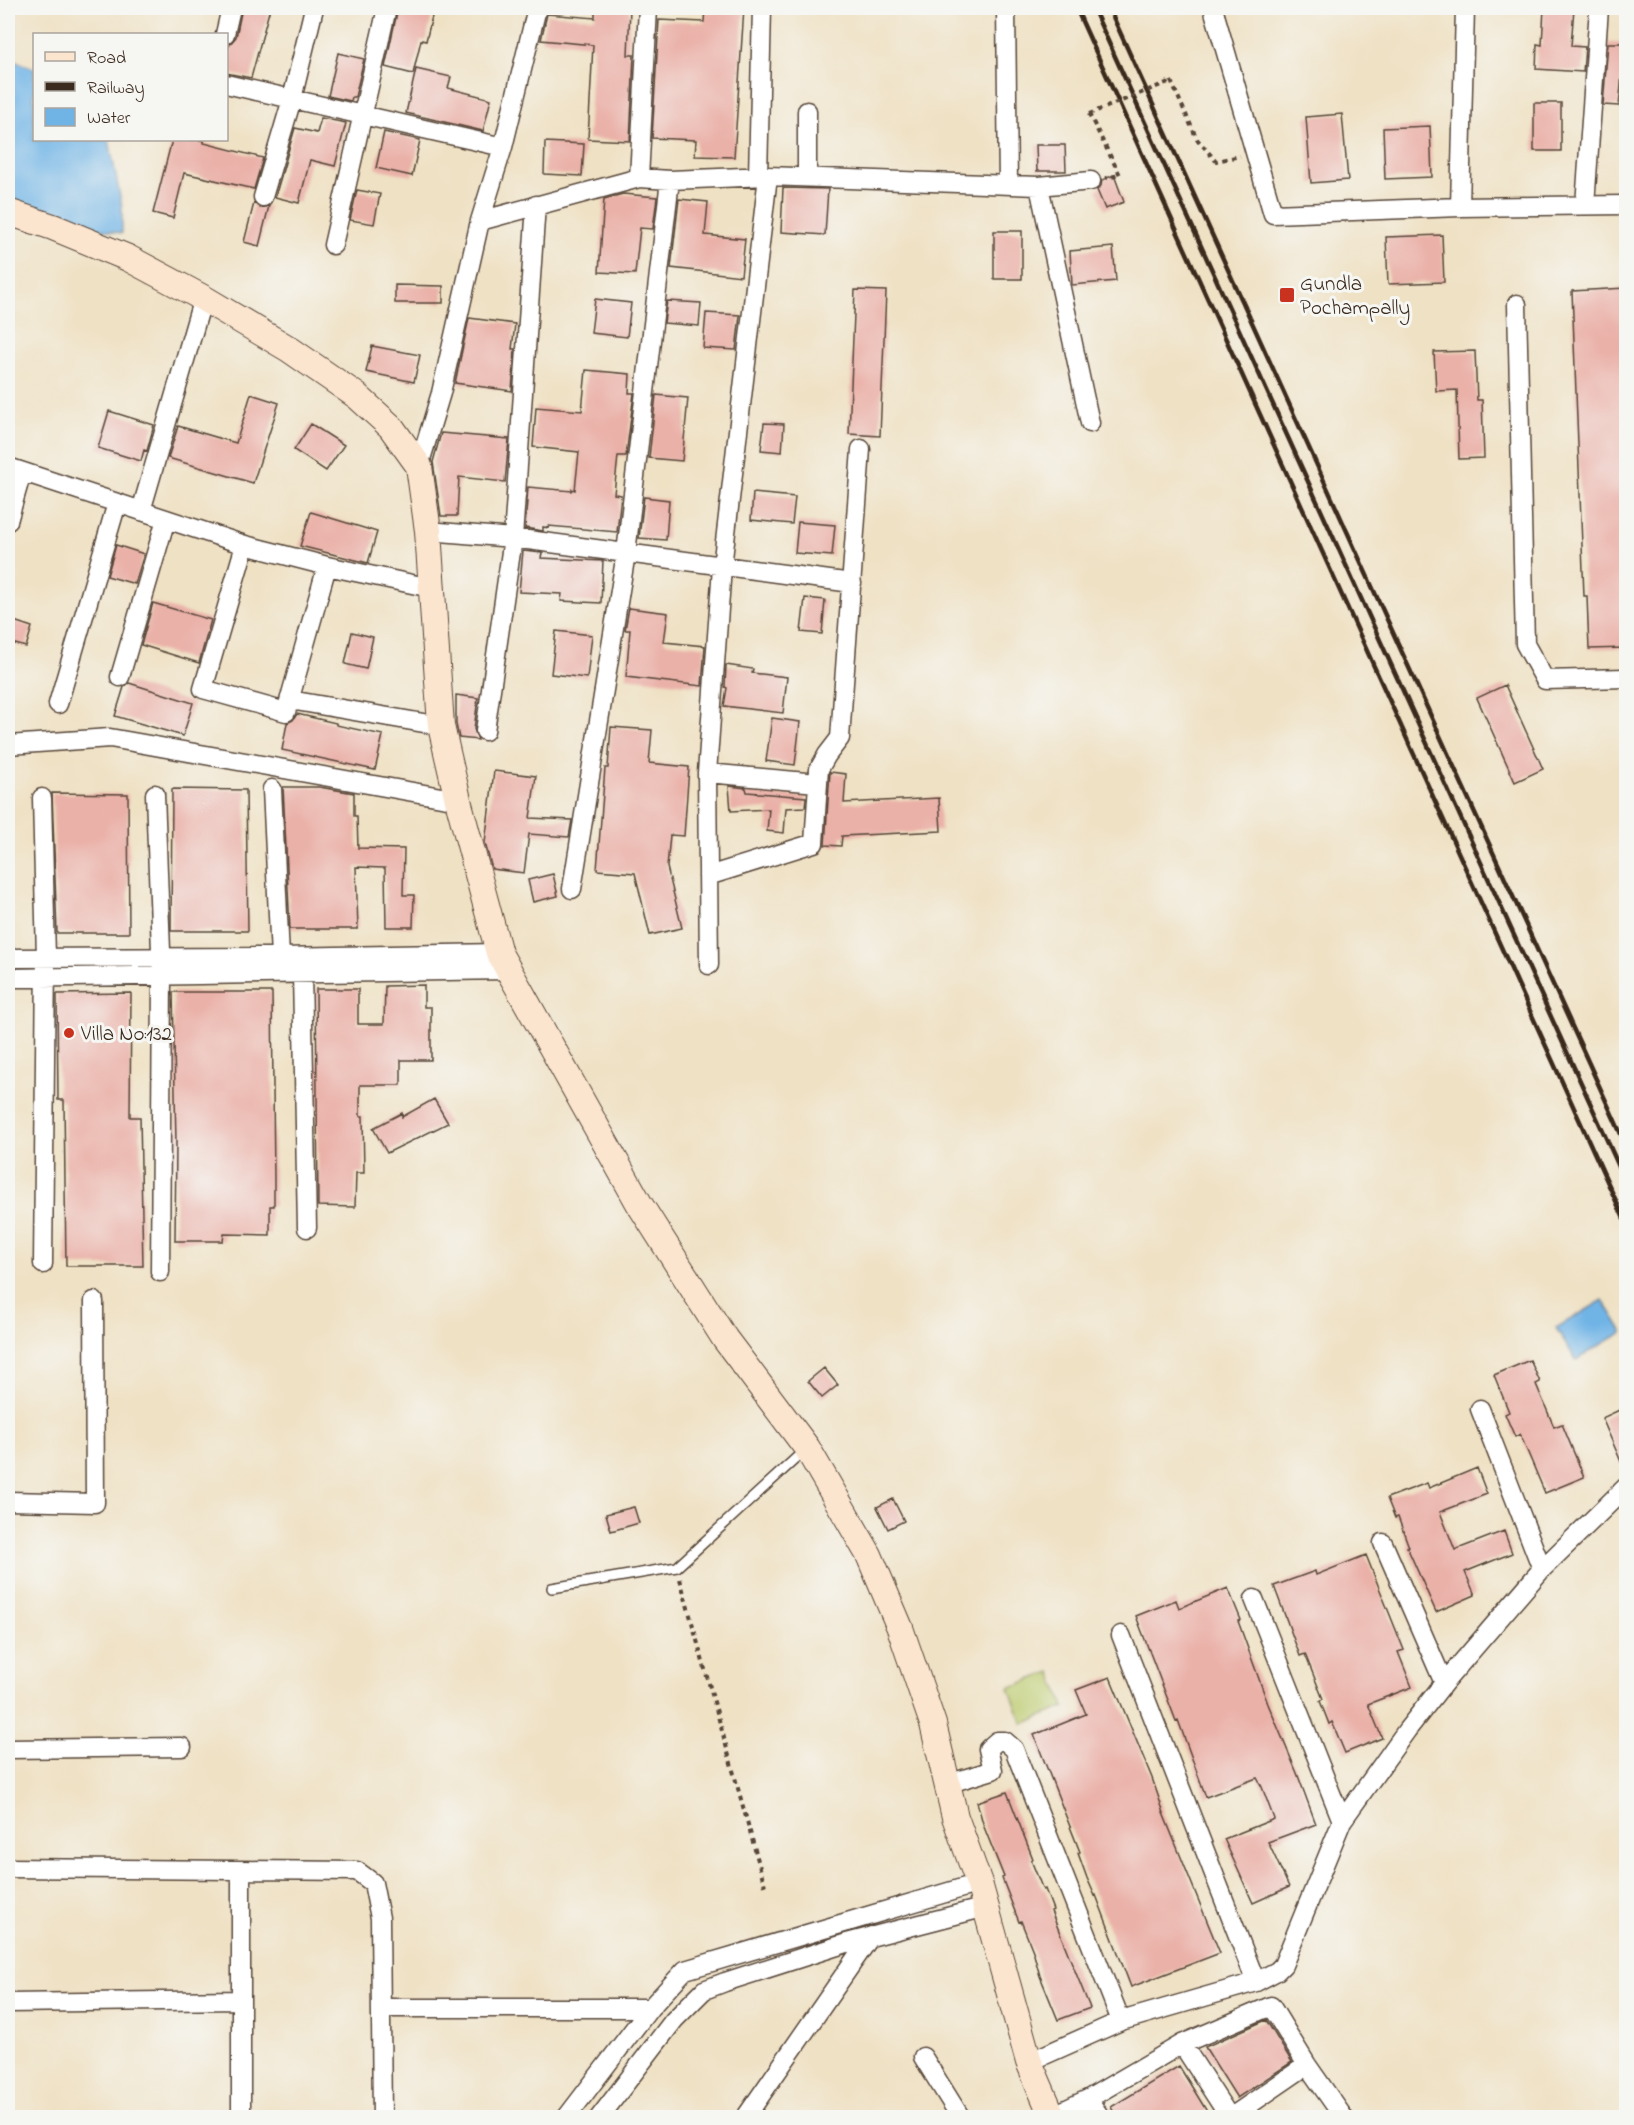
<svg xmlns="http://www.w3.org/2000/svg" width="1634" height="2125" font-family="'Indie Flower',sans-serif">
	<rect width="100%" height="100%" fill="#f6f6f2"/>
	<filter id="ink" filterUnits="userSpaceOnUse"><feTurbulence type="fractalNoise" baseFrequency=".0167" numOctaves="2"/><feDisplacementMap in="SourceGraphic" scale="12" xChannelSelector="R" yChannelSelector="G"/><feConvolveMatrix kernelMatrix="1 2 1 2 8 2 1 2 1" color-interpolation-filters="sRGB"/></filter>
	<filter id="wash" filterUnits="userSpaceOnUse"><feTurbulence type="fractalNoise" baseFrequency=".008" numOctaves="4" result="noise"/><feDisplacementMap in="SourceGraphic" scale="24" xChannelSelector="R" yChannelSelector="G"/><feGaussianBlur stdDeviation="1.35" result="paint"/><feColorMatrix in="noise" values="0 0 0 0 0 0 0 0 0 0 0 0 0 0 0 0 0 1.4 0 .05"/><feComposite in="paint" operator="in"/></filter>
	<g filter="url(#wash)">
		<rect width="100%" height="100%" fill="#efe1c4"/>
		<path fill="#bcca6c" stroke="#7c7a45" stroke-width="1.5" d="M 1051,1672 L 1065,1707 L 1023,1724 L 1009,1688 Z"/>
		<path fill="#70b4e6" stroke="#566f82" stroke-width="1.5" d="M 8,59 L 34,68 L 34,140 L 109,140 L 122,207 L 122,233 L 83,226 L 8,201 Z
			M 1603,1300 L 1623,1332 L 1576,1360 L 1556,1328 Z"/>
		<g id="blocks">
			<path fill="#eab1a8" d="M 242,8 L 270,8 L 251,78 L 226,73 L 226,53 L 229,45 L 236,37 Z
				M 398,8 L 434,8 L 426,41 L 421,40 L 413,74 L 385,67 Z
				M 595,8 L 630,8 L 628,55 L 634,55 L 630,141 L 588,139 L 593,45 L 541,40 L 547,14 L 595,18 Z
				M 705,8 L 744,8 L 734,157 L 695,156 L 696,140 L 652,138 L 659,20 L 704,22 Z
				M 1544,8 L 1574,8 L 1571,46 L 1585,47 L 1583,72 L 1536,69 L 1537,44 L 1542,45 Z
				M 1608,43 L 1625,43 L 1619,106 L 1603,105 Z
				M 338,53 L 364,59 L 355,97 L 352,97 L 351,101 L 328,96 Z
				M 416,69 L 451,77 L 448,88 L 491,99 L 483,131 L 406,113 Z
				M 1534,103 L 1561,103 L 1561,151 L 1534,151 Z
				M 1342,114 L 1348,180 L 1311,183 L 1306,117 Z
				M 321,118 L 346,123 L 335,166 L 310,160 L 299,203 L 275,197 L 295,128 L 317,133 Z
				M 1430,126 L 1432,177 L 1385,179 L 1383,128 Z
				M 384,132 L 420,140 L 412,176 L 376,168 Z
				M 172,140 L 204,140 L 204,143 L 263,158 L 254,189 L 184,173 L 173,218 L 153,213 Z
				M 545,142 L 584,144 L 582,176 L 544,174 Z
				M 1036,145 L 1065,145 L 1066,171 L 1037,171 Z
				M 1114,175 L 1124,202 L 1105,209 L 1097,190 L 1101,186 L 1102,180 Z
				M 783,188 L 828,189 L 825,235 L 781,232 Z
				M 357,190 L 380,194 L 374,224 L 350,220 Z
				M 623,194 L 657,197 L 653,229 L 640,228 L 635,274 L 599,272 L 604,199 Z
				M 679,199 L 708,202 L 705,235 L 745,239 L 741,276 L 671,268 Z
				M 254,203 L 260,208 L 269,206 L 259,246 L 244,242 Z
				M 994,231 L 1022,231 L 1022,279 L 994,279 Z
				M 1442,235 L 1444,282 L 1388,284 L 1386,237 Z
				M 1113,247 L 1116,281 L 1072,285 L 1070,251 Z
				M 395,285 L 443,286 L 443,303 L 395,303 Z
				M 1626,288 L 1626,648 L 1589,649 L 1587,596 L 1584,596 L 1572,291 Z
				M 855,290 L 886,291 L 880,436 L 849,434 Z
				M 595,299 L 631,303 L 627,337 L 591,333 Z
				M 667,301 L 701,303 L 699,326 L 664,323 Z
				M 706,313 L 740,315 L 736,350 L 703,348 Z
				M 469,318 L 515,324 L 512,349 L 515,349 L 512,391 L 455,383 Z
				M 372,346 L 420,355 L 414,382 L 366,372 Z
				M 1475,351 L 1477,400 L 1482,400 L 1484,458 L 1459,459 L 1457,390 L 1436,391 L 1434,352 Z
				M 586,370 L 630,374 L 629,393 L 634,393 L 626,456 L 618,456 L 614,494 L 621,495 L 617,532 L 549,526 L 549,528 L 543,527 L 543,531 L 525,528 L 528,487 L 572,491 L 572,489 L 575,490 L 579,452 L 533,447 L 536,407 L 582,411 Z
				M 251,394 L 279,403 L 253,483 L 168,458 L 178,426 L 236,443 Z
				M 656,395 L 688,398 L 682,461 L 649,458 Z
				M 109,411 L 154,425 L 147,451 L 144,450 L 141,461 L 98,448 Z
				M 764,423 L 784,424 L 782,452 L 761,450 Z
				M 311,424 L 344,445 L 326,471 L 294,450 Z
				M 441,433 L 509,439 L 505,482 L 459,477 L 457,516 L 441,516 L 433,462 Z
				M 753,493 L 795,497 L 792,524 L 751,520 Z
				M 644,497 L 669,500 L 666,540 L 639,538 Z
				M 311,512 L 377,532 L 368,563 L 300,546 Z
				M 798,522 L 835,525 L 832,556 L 795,553 Z
				M 116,545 L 144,554 L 135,584 L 107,576 Z
				M 523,551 L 542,553 L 541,558 L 603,561 L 601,603 L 561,601 L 562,594 L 519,592 Z
				M 805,598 L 825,600 L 822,634 L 801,632 Z
				M 153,603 L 211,620 L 199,663 L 141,645 Z
				M 629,608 L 668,613 L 664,642 L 705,646 L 702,686 L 626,677 L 630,630 L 625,630 Z
				M 8,619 L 32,627 L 26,647 L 8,642 Z
				M 556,631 L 592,635 L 587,678 L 551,674 Z
				M 352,632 L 373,637 L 366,669 L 345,664 Z
				M 726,665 L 753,669 L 752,673 L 787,677 L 783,713 L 724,706 L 727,688 L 725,687 Z
				M 129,683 L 193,703 L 183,736 L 115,716 L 124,687 Z
				M 1505,685 L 1543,769 L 1515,782 L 1477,698 Z
				M 456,695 L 478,698 L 474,729 L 478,740 L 459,738 L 456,724 Z
				M 297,714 L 336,723 L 336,725 L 383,735 L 375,770 L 282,750 L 287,723 L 293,720 Z
				M 772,718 L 800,722 L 795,765 L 766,761 Z
				M 611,727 L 652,730 L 649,763 L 689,767 L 684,836 L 670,835 L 667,867 L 682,928 L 650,935 L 635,873 L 597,870 L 605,768 L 608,768 Z
				M 494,771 L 536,776 L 530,818 L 572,820 L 569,837 L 529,834 L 524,873 L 492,869 L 485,843 Z
				M 830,772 L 846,774 L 844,803 L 939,798 L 941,831 L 842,836 L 841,846 L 825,845 Z
				M 729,786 L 746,788 L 747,792 L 806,797 L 805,807 L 786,808 L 784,833 L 767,831 L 769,809 L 731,811 Z
				M 283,787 L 319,787 L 354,793 L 354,816 L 357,816 L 358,848 L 404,849 L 403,895 L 414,895 L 413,927 L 386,927 L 385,868 L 356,867 L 358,929 L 290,929 Z
				M 172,789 L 246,790 L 248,931 L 171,931 Z
				M 52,793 L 128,794 L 129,933 L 57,933 Z
				M 553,874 L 558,896 L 533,902 L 528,880 Z
				M 424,985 L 424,1007 L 431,1007 L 431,1060 L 401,1060 L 401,1085 L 360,1085 L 360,1116 L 363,1116 L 364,1173 L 356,1173 L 355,1207 L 318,1206 L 316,989 L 358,989 L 358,1024 L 384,1024 L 385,986 Z
				M 173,992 L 272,992 L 274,1179 L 274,1206 L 270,1206 L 270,1235 L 224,1234 L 223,1241 L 175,1241 L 176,1143 Z
				M 131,993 L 130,1117 L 140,1117 L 143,1266 L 66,1266 L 64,1100 L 58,1100 L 57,994 Z
				M 434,1099 L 448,1123 L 387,1153 L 373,1128 L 402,1113 L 402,1117 Z
				M 1530,1360 L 1540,1382 L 1536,1384 L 1554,1427 L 1562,1424 L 1584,1477 L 1545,1493 L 1520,1434 L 1515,1437 L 1505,1414 L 1509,1412 L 1494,1375 Z
				M 824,1368 L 838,1385 L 822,1398 L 808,1381 Z
				M 1626,1407 L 1626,1473 L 1602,1418 Z
				M 1477,1468 L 1487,1494 L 1440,1512 L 1455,1550 L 1504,1531 L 1512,1553 L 1465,1572 L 1475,1595 L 1436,1612 L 1407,1547 L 1409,1547 L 1398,1517 L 1395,1518 L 1387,1498 L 1427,1483 L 1429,1488 Z
				M 893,1499 L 904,1521 L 888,1529 L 877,1507 Z
				M 634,1507 L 639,1523 L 611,1531 L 606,1514 Z
				M 1366,1555 L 1404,1650 L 1398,1652 L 1412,1687 L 1368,1704 L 1382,1738 L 1345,1753 L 1332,1722 L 1329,1724 L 1320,1701 L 1323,1699 L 1305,1654 L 1300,1656 L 1274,1586 L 1315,1571 L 1316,1575 Z
				M 1228,1588 L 1241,1620 L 1238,1621 L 1268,1704 L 1297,1773 L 1316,1824 L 1268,1842 L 1289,1887 L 1253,1903 L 1224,1839 L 1274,1819 L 1262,1787 L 1257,1778 L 1206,1797 L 1178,1720 L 1176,1721 L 1136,1616 L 1176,1600 L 1179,1608 Z
				M 1110,1677 L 1152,1778 L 1164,1813 L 1163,1813 L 1220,1953 L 1131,1987 L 1096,1895 L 1095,1896 L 1087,1878 L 1078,1853 L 1080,1852 L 1034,1735 L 1086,1714 L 1076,1690 Z
				M 1007,1792 L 1033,1859 L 1031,1860 L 1043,1890 L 1045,1889 L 1053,1910 L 1051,1911 L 1090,2008 L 1058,2020 L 1040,1976 L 1033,1951 L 1021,1921 L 1019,1922 L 1002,1878 L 1004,1877 L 984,1827 L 977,1802 Z
				M 1266,2020 L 1292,2062 L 1237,2098 L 1205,2047 Z
				M 1179,2066 L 1211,2118 L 1117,2118 L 1111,2107 Z"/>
		</g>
	</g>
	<g filter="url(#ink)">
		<use href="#blocks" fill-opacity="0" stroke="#564537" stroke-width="1.5"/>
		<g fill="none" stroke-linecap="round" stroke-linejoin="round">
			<defs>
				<path id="service" d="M 552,1588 L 677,1567 L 805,1450"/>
				<path id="minor" d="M 1006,8 L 1008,185
					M 1213,8 L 1273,214 L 1460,207 L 1626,205
					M 225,34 L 231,8
					M 226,84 L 503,147
					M 758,176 L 762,8
					M 768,176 L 1039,186 L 1091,181
					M 807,177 L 807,111
					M 639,178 L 648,8
					M 1039,186 L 1090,423
					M 263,197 L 292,99 L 314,8
					M 1585,205 L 1599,8
					M 1460,207 L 1465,8
					M 480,221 L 639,178 L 670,180 L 768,176 L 722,567 L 707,773 L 709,965
					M 333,245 L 387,8
					M 1517,304 L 1525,644 L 1545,680 L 1626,678
					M 419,466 L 441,393 L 480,221 L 503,147 L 537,8
					M 8,467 L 245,545 L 327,566 L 431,588
					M 141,511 L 203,298
					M 8,521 L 22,472
					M 428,531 L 513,538 L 852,583
					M 245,545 L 203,689 L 286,712 L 327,566
					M 120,677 L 166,519
					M 290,700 L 441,726
					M 58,704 L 117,503
					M 485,731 L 513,538 L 536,205
					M 8,745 L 110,738 L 458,800
					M 707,773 L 817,783
					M 272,789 L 280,957
					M 155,794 L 162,977 L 160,1272
					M 42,798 L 46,958 L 43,1264
					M 708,876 L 814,843 L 819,769 L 827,755 L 840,738 L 861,449
					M 572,889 L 626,553 L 670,180
					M 8,958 L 280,957 L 499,953
					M 302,973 L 307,1228
					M 8,978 L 507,970
					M 1480,1409 L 1542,1569
					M 8,1501 L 95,1503 L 94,1301
					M 1383,1543 L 1444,1683
					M 1254,1599 L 1342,1821
					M 1121,1635 L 1256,1982
					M 8,1749 L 182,1747
					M 947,1784 L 993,1770 L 988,1749 L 997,1741 L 1005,1741 L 1014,1749 L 1121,2021
					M 8,1868 L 357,1871 L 373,1883 L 380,1918 L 382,2118
					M 241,1871 L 241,2118
					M 8,2003 L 240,2000
					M 382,2008 L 650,2008
					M 1182,2044 L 1230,2118
					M 923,2057 L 961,2118
					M 1029,2062 L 1121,2021 L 1256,1982 L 1277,1971 L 1283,1965 L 1342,1821 L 1407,1730 L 1444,1683 L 1542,1569 L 1626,1487
					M 1088,2099 L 1101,2118
					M 1052,2116 L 1088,2099 L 1182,2044 L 1271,2006 L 1307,2065 L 1344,2118
					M 566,2118 L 650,2008 L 685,1970 L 979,1883
					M 599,2118 L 674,2020 L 704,1990 L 725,1982 L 847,1943 L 986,1907
					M 745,2118 L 871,1936
					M 1230,2118 L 1307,2065"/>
				<path id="secondary" d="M 8,212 L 53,227 L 128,258 L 203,298 L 289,349 L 357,396 L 391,427 L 419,466 L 428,531 L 441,726 L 458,800 L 499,953 L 640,1205 L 725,1339 L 807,1448 L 869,1555 L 900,1628 L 933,1724 L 955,1817 L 979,1883 L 1029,2062 L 1053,2118"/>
			</defs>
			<use href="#service" stroke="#564537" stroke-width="12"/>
			<use href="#minor" stroke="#564537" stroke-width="21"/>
			<use href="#secondary" stroke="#564537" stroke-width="28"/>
			<path stroke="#564537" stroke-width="4" stroke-dasharray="4.5 4.5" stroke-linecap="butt" d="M 1171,81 L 1197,139 L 1216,161 L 1240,156
				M 1089,114 L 1120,175 L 1106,178
				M 680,1579 L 765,1886"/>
			<use href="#service" stroke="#fff" stroke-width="9"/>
			<use href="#minor" stroke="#fff" stroke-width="18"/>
			<use href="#secondary" stroke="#fbe5cf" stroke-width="26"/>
			<path stroke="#3b2a1e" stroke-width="4.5" d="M 1076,8 L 1626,1223
				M 1093,8 L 1626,1182
				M 1109,8 L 1626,1145"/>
			<path stroke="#564537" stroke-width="4" stroke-dasharray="4.5 4.5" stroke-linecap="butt" d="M 1089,114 L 1171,81"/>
		</g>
	</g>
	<g fill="#c8321e" stroke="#f6f6f2" stroke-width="2">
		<rect x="1279" y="287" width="16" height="16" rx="3"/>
		<circle cx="69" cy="1033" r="6"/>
	</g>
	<g text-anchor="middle" stroke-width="6" stroke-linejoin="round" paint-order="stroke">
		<g font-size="21" fill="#3b2a1e" stroke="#f6f6f2" text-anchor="start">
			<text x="1300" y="290">Gundla<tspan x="1300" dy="24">Pochampally</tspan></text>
			<text x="81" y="1040">Villa No:132</text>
		</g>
	</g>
	<rect width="1634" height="2125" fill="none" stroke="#f6f6f2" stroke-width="30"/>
	<rect x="33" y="33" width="195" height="108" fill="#f6f6f2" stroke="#aba49d" stroke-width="1.5"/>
	<rect x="45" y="52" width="30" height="9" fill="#fbe5cf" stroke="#aba49d" stroke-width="1.5"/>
	<text x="87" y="63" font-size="18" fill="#3b2a1e">Road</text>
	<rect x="45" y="82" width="30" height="9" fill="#3b2a1e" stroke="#aba49d" stroke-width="1.5"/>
	<text x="87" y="93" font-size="18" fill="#3b2a1e">Railway</text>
	<rect x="45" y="108" width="30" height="18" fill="#70b4e6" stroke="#aba49d" stroke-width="1.5"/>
	<text x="87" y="123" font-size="18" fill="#3b2a1e">Water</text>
</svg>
